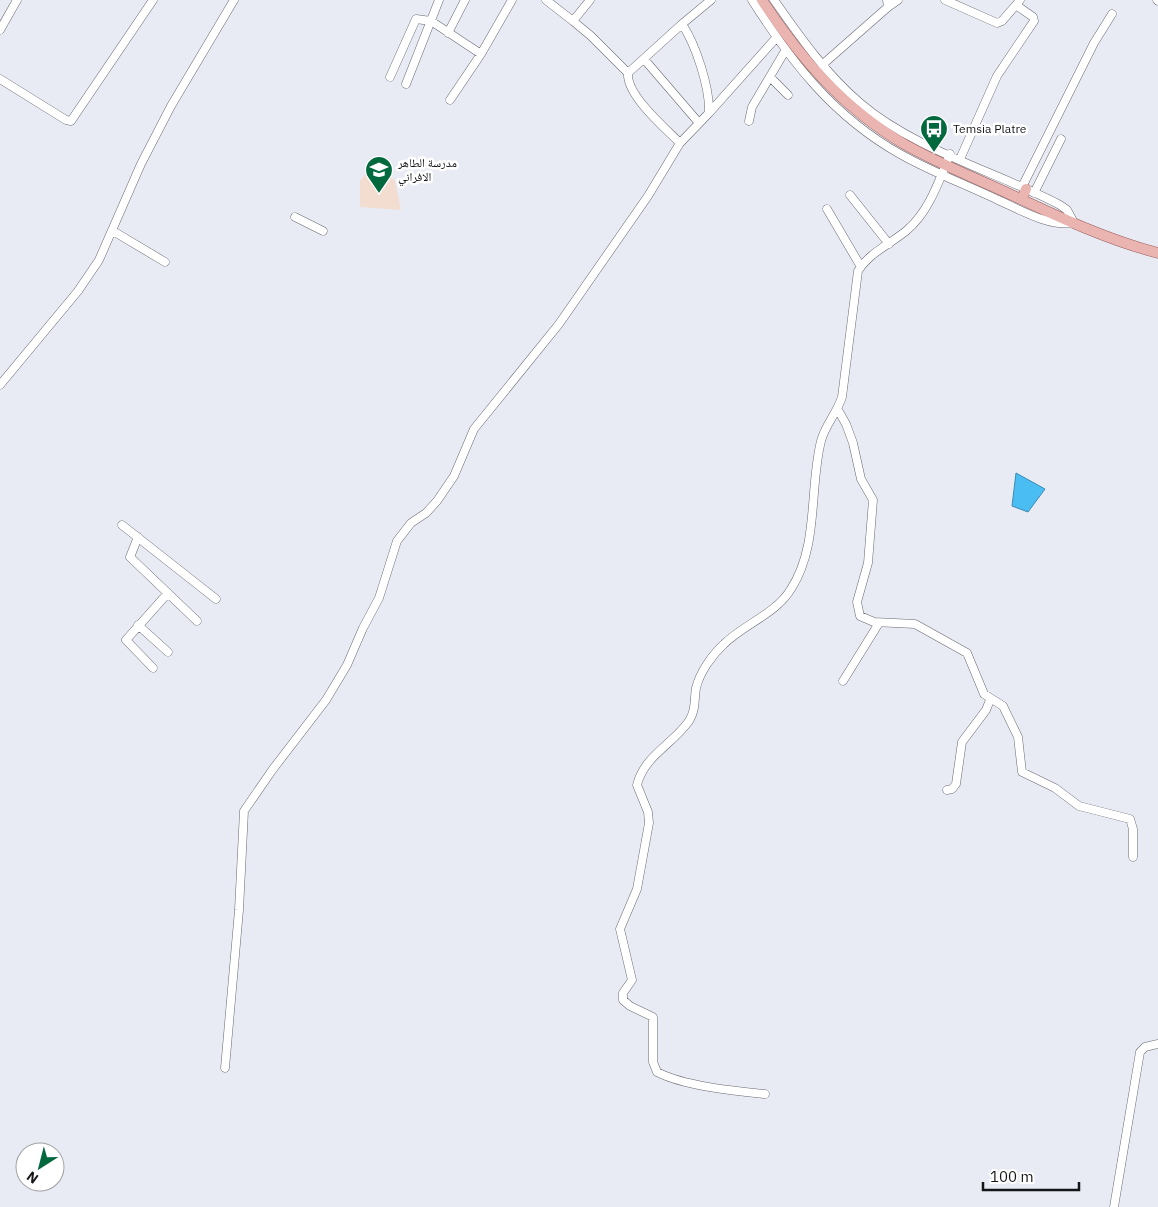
<svg xmlns="http://www.w3.org/2000/svg" width="1158" height="1207" font-family="'IBM Plex Sans','Noto Naskh Arabic',sans-serif">
	<rect width="100%" height="100%" fill="#e9ebf4"/>
	<path fill="#f3ddd0" d="M 376,160 L 395,181 L 401,210 L 360,207 L 360,181 Z"/>
	<path fill="#4abdf2" stroke="#3a8bb1" d="M 1016,473 L 1045,489 L 1028,512 L 1012,506 Z"/>
	<g fill="none" stroke-linecap="round" stroke-linejoin="round">
		<defs>
			<path id="minor" d="M 546,0 L 573,21
				M 590,0 L 573,21 L 591,36 L 628,73 C 626,95 665,128 680,143
				M 752,0 C 792,63 833,116 900,154 C 930,171 964,184 996,199 C 1019,209 1048,227 1074,223 L 1067,210 L 1060,205 C 997,172 915,150 860,103 C 825,73 800,37 774,0
				M 945,0 L 997,23 L 1002,21 L 1016,5
				M 1157,0 L 1158,1
				M 888,7 L 898,0
				M 0,30 L 17,0
				M 448,33 L 465,0
				M 481,54 L 512,0
				M 644,59 L 699,123
				M 822,65 L 888,7 L 887,0
				M 628,73 L 682,24
				M 390,77 L 416,19 L 431,21 L 481,54 L 450,100
				M 770,77 L 788,95
				M 0,79 L 66,120 L 71,121 L 153,0
				M 406,84 L 439,0
				M 709,113 L 776,38
				M 749,121 L 752,107 L 785,51
				M 960,159 L 997,76 L 1034,21 L 1033,17 L 1016,5 L 1020,0
				M 1022,187 L 1094,43 L 1112,14
				M 1034,193 L 1061,139
				M 850,195 L 889,244
				M 827,209 L 861,267
				M 295,217 L 323,231
				M 113,231 L 165,262
				M 0,385 L 78,291 L 99,260 L 141,164 L 171,106 L 234,0
				M 838,410 L 846,424 L 853,443 L 861,479 L 873,500 L 868,563 L 857,602 L 860,616 L 874,622 L 915,624 L 967,653 L 984,694 L 1003,706 L 1018,737 L 1022,772 L 1055,788 L 1079,806 L 1130,819 L 1133,829 L 1133,857
				M 122,525 L 216,599
				M 138,537 L 130,557 L 197,621
				M 138,625 L 168,652
				M 153,668 L 126,640 L 168,593
				M 843,681 L 879,623
				M 947,790 L 952,789 L 956,784 L 962,742 L 986,710 L 990,700
				M 225,1068 L 239,910 L 244,811 L 273,769 L 326,700 L 347,665 L 363,628 L 379,598 L 397,541 L 411,523 L 426,513 L 437,501 L 454,476 L 474,429 L 559,324 L 648,196 L 680,143 L 709,113 C 710,88 696,45 682,24 L 711,0
				M 765,1094 C 734,1091 684,1086 657,1072 L 653,1062 L 653,1017 L 630,1006 L 623,1000 L 623,993 L 632,980 L 620,929 L 637,889 L 649,823 L 648,812 L 637,785 C 644,756 673,744 689,721 C 696,710 694,700 696,688 C 700,672 712,655 724,644 C 744,624 776,614 791,589 C 819,546 809,489 821,441 C 825,425 837,413 842,397 L 858,271 C 869,253 890,244 906,231 C 929,212 939,181 950,154
				M 1114,1207 L 1140,1052 L 1145,1047 L 1158,1044"/>
			<path id="major" d="M 762,0 C 800,58 843,108 904,144 C 939,164 978,179 1014,196 C 1061,218 1108,240 1158,253
				M 1022,199 L 1026,189"/>
		</defs>
		<use href="#minor" stroke="#686971" stroke-width="9"/>
		<use href="#major" stroke="#965c5a" stroke-width="11"/>
		<use href="#minor" stroke="#fff" stroke-width="8"/>
		<use href="#major" stroke="#eab4b1" stroke-width="10"/>
	</g>
	<defs>
		<symbol id="bus-pin" viewBox="-11 -11 22 30"><path d="M0 17L-7.5 6A9.5 9.5 0 1 1 7.5 6Z" fill="#02693f" stroke="#fff"/><path d="M-5-6H5V4H4V6H2V4H-2V6H-4V4H-5ZM-3.5-4V0h7V-4ZM-3.5 1.2v1.5H-2V1.2ZM2 1.2v1.5H3.5V1.2Z" fill="#fff"/></symbol>
		<symbol id="school-pin" viewBox="-11 -11 22 30"><path d="M0 17L-7.5 6A9.5 9.5 0 1 1 7.5 6Z" fill="#02693f" stroke="#fff"/><path d="M0-5L7-2L0 1L-7-2ZM-4 1L0 2.5L4 1V4Q0 6-4 4Z" fill="#fff"/></symbol>
	</defs>
	<g fill-rule="evenodd">
		<use href="#bus-pin" x="918" y="113" width="32" height="43"/>
		<use href="#school-pin" x="363" y="154" width="32" height="43"/>
	</g>
	<g text-anchor="middle" stroke-width="5" stroke-linejoin="round" paint-order="stroke">
		<g font-size="12" fill="#151619" stroke="#fff" text-anchor="start">
			<text x="953" y="133">Temsia Platre</text>
			<text x="398" y="167">مدرسة الطاهر<tspan x="398" dy="14">الافراني</tspan></text>
		</g>
	</g>
	<g transform="translate(40 1167) rotate(216)"><circle r="24" fill="#ffffff" stroke="#a1a2a3"/>
	<path d="M0-4L9 19L0 12L-9 19Z" fill="#02693f"/>
	<text y="-8" font-size="14" font-weight="bold" text-anchor="middle" fill="#151619">N</text>
	</g>
	<path d="M983 1182v8h96v-8" fill="none" stroke="#151619" stroke-width="2.5"/>
	<text x="990" y="1182" font-size="15" fill="#151619" stroke="#ffffff" stroke-width="4" paint-order="stroke">100 m</text>
</svg>
